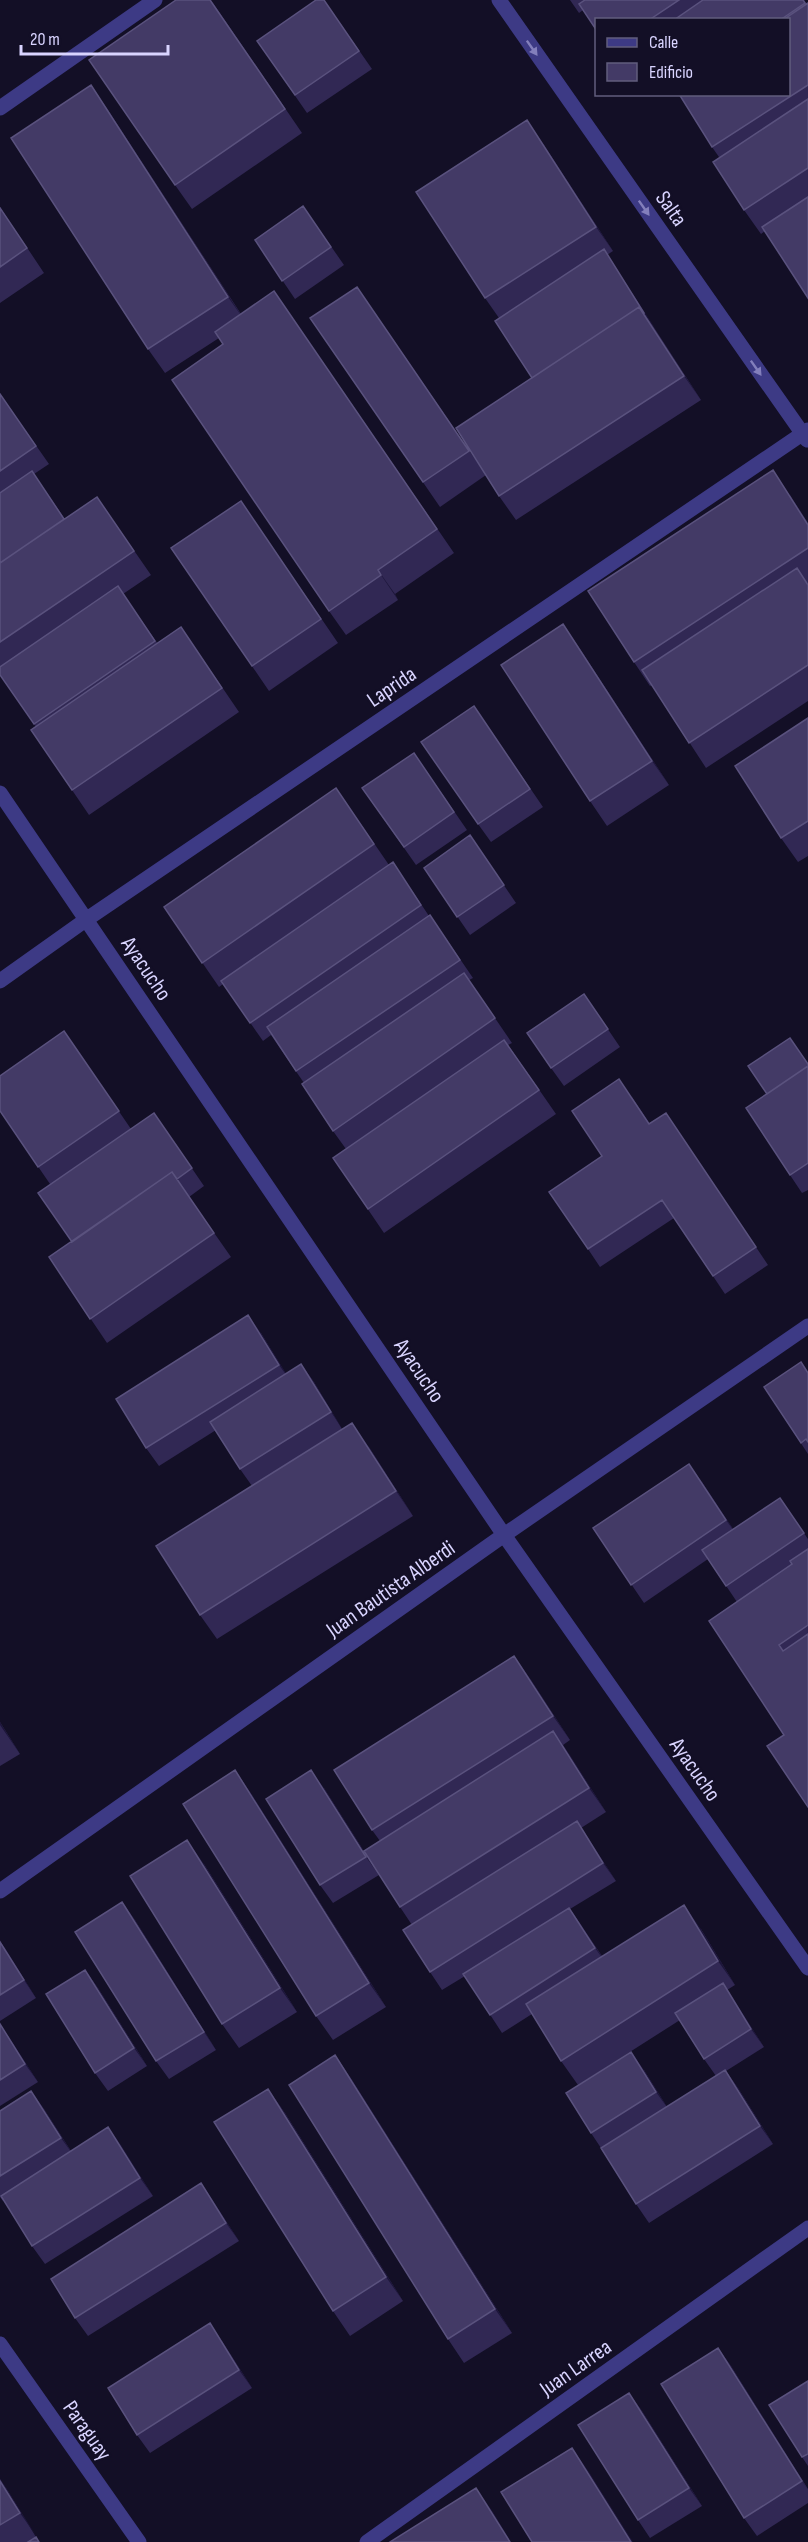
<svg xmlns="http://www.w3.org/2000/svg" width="808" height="2542" font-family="'Sofia Sans Condensed',sans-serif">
	<rect width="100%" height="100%" fill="#130f26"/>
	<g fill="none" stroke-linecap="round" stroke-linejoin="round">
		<path stroke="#3d3a85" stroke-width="15" d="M 499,0 L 807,440
			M 0,108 L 155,0
			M 0,793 L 504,1535 L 808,1968
			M 0,981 L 87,919 L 808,430
			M 0,1891 L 504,1535 L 808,1326
			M 0,2344 L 139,2542
			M 367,2542 L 808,2228"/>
	</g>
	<path fill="#312854" d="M 211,0 L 302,133 L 192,209 L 175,185 Z
		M 324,0 L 372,69 L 307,113 L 257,41 Z
		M 570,0 L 804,0 L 807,4 L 808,3 L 808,298 L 765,231 L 761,234 L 744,210 L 719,157 L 712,147 L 789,20 L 597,20 L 583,10 L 579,13 Z
		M 91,85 L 108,110 L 241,314 L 274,291 L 454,553 L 395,594 L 398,600 L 346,635 L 329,611 L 223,344 L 219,338 L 165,373 L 148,349 Z
		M 544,145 L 613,251 L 607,255 L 701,400 L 516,520 L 499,496 L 532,378 L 499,318 L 485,298 Z
		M 303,206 L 344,265 L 295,299 L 255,240 Z
		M 0,207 L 44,273 L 0,303 Z
		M 357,287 L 486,475 L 440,507 L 310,318 Z
		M 0,394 L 49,464 L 34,474 L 65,519 L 97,497 L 151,575 L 123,594 L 158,644 L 181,627 L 239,712 L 89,815 L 72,790 L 36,727 L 0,675 Z
		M 790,495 L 808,523 L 808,701 L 706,768 L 652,685 L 650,686 L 634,662 Z
		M 241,501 L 338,643 L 269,691 L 171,548 Z
		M 563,624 L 580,649 L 669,785 L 607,826 L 590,801 Z
		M 474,706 L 543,807 L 491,842 L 478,824 Z
		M 808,718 L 808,856 L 798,862 L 781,838 Z
		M 414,753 L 467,830 L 416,865 L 362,788 Z
		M 336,788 L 389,865 L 393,862 L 429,916 L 430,915 L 473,978 L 469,980 L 512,1043 L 508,1045 L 556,1114 L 384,1233 L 333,1158 L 346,1149 L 333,1131 L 304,1083 L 271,1035 L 263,1041 L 223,984 L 219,987 L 164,907 Z
		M 470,835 L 516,903 L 470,935 L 424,868 Z
		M 584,994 L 620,1047 L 564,1086 L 551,1068 Z
		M 64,1031 L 131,1129 L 154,1113 L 204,1186 L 189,1197 L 231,1257 L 107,1343 L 49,1257 L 72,1242 L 50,1184 L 0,1111 Z
		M 808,1064 L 808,1190 L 802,1193 L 790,1175 L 767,1094 Z
		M 632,1097 L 650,1124 L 678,1131 L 768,1265 L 725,1294 L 674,1218 L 600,1267 L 588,1249 L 602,1156 Z
		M 261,1333 L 286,1374 L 301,1364 L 314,1382 L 342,1429 L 369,1447 L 413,1516 L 217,1639 L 200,1615 L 252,1486 L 240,1469 L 216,1430 L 159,1466 L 146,1448 Z
		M 808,1372 L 808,1454 L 764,1387 Z
		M 702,1482 L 733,1529 L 780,1498 L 808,1539 L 808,1807 L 737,1602 L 708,1559 L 644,1603 L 593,1528 Z
		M 514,1656 L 531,1680 L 570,1740 L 563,1745 L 606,1812 L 581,1828 L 616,1881 L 570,1909 L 602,1956 L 701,1929 L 735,1985 L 727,1990 L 764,2047 L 726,2071 L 738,2088 L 773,2144 L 649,2223 L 636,2204 L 601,2148 L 591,2133 L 644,2070 L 667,2107 L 716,2076 L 704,2059 L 680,2020 L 578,2085 L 561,2061 L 532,2014 L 502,2033 L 465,1976 L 442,1990 L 430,1972 L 412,1925 L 400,1907 L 380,1841 L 372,1830 Z
		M 0,1722 L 20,1754 L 0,1766 Z
		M 235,1770 L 252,1795 L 386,2007 L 333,2040 L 316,2016 Z
		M 324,1788 L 379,1875 L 333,1903 L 320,1885 Z
		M 204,1864 L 297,2012 L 239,2048 L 222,2024 Z
		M 122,1902 L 135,1920 L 216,2050 L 169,2079 L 156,2061 Z
		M 0,1941 L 36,1998 L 0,2021 Z
		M 85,1970 L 98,1988 L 147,2066 L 108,2091 L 95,2073 Z
		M 0,2024 L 38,2082 L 0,2106 Z
		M 335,2055 L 352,2080 L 512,2333 L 464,2363 L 448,2339 Z
		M 268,2089 L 285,2113 L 403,2301 L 350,2336 L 333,2311 Z
		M 31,2091 L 44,2109 L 71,2151 L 108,2127 L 153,2196 L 45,2264 L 32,2246 L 4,2200 L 3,2201 L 0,2197 L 0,2111 Z
		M 201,2183 L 239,2241 L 88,2336 L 75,2318 Z
		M 222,2341 L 252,2388 L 150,2453 L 137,2435 Z
		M 718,2348 L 731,2366 L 808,2489 L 808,2503 L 757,2536 L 744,2518 Z
		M 808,2381 L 808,2466 L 802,2457 Z
		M 629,2393 L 642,2411 L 702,2506 L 650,2538 L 638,2520 Z
		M 0,2479 L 8,2491 L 39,2542 L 0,2542 Z"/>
	<path fill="#1d163a" d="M 91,85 L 108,110 L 245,321 L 228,297 Z
		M 527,120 L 544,145 L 613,251 L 596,227 Z
		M 604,249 L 616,268 L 657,331 L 644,313 Z
		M 639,307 L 656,332 L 701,400 L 684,376 Z
		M 773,470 L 808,523 L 808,525 Z
		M 378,570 L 395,594 L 398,600 L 381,575 Z
		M 563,624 L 580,649 L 669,785 L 652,761 Z
		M 248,1315 L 261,1333 L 292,1383 L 279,1365 Z
		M 301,1364 L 314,1382 L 343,1430 L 331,1412 Z
		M 352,1423 L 369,1447 L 413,1516 L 396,1491 Z
		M 689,1464 L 702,1482 L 739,1538 L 726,1520 Z
		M 514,1656 L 531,1680 L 570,1740 L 553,1716 Z
		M 0,1722 L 20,1754 L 0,1725 Z
		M 553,1731 L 570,1755 L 606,1812 L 589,1788 Z
		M 235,1770 L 252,1795 L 386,2007 L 369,1983 Z
		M 311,1770 L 324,1788 L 379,1875 L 366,1857 Z
		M 577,1821 L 589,1839 L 616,1881 L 603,1863 Z
		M 187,1840 L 204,1864 L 297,2012 L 280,1988 Z
		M 122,1902 L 135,1920 L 216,2050 L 204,2032 Z
		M 684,1905 L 701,1929 L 735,1985 L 718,1961 Z
		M 569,1908 L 582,1926 L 608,1966 L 595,1948 Z
		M 0,1941 L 7,1951 L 36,1998 L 24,1980 Z
		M 85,1970 L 98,1988 L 147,2066 L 134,2048 Z
		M 723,1983 L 735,2001 L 764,2047 L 751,2029 Z
		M 0,2024 L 11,2040 L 38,2082 L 25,2064 Z
		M 631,2052 L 644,2070 L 669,2110 L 656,2092 Z
		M 335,2055 L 352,2080 L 512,2333 L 495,2309 Z
		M 725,2070 L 738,2088 L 773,2144 L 760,2126 Z
		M 268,2089 L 285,2113 L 403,2301 L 386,2277 Z
		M 31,2091 L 44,2109 L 74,2156 L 61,2138 Z
		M 108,2127 L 121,2145 L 153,2196 L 140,2178 Z
		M 201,2183 L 214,2202 L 239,2241 L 226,2223 Z
		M 210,2323 L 222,2341 L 252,2388 L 239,2370 Z
		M 718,2348 L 731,2366 L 808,2490 L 802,2481 Z
		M 629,2393 L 642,2411 L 702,2506 L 689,2488 Z
		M 572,2448 L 589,2472 L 633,2542 L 631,2542 Z
		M 0,2479 L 8,2491 L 37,2537 L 20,2513 L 0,2481 Z
		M 476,2488 L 493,2512 L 511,2542 L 510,2542 Z"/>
	<path fill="#433a66" stroke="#5a527e" stroke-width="1.5" d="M 176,0 L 210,0 L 285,109 L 175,185 L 89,60 Z
		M 316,0 L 324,0 L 359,51 L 295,95 L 257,41 Z
		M 585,0 L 679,0 L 649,20 L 597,20 L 597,31 L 579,4 Z
		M 703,0 L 803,0 L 805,3 L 780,20 L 674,20 Z
		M 808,3 L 808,85 L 712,147 L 679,94 L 789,94 L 789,20 L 783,20 Z
		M 91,85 L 228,297 L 148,349 L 11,138 Z
		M 808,99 L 808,168 L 744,210 L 713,162 Z
		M 527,120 L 596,227 L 485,298 L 416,192 Z
		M 808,197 L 808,298 L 762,227 Z
		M 303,206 L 331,247 L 282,281 L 255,240 Z
		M 0,208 L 27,248 L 0,267 Z
		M 604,249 L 644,313 L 644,314 L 639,307 L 532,378 L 495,321 Z
		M 357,287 L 469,451 L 423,482 L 310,318 Z
		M 274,291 L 437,529 L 378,570 L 381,575 L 329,611 L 172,380 L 223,344 L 215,332 Z
		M 639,307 L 684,376 L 499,496 L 456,428 Z
		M 0,394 L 36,446 L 0,471 Z
		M 773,470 L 808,525 L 808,548 L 634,662 L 588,591 Z
		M 32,471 L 64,519 L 0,563 L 0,493 Z
		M 97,497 L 134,551 L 0,642 L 0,563 Z
		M 241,501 L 321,619 L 252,666 L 171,548 Z
		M 797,568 L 808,585 L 808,665 L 689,743 L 642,670 Z
		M 118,586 L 155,641 L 34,724 L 0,675 L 0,667 Z
		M 563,624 L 652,761 L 590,801 L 501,665 Z
		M 181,627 L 222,688 L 72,790 L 31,730 Z
		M 474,706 L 530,789 L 478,824 L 421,742 Z
		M 808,718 L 808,821 L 781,838 L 735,766 Z
		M 414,753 L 454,812 L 404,847 L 362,788 Z
		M 336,788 L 374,844 L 202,963 L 164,907 Z
		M 470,835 L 504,885 L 457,917 L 424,868 Z
		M 393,862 L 421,905 L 250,1023 L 221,981 Z
		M 430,915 L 460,960 L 296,1071 L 267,1027 Z
		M 464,973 L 495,1018 L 333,1131 L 302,1084 Z
		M 584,994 L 608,1029 L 551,1068 L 527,1033 Z
		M 64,1031 L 119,1111 L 38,1167 L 0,1111 L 0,1076 Z
		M 790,1038 L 808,1064 L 808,1066 L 767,1094 L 748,1066 Z
		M 504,1040 L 539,1090 L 368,1209 L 333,1158 Z
		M 808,1066 L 808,1163 L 790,1175 L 746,1108 Z
		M 619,1079 L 649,1124 L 666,1113 L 756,1247 L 713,1276 L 662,1200 L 588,1249 L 549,1192 L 602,1156 L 572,1111 Z
		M 154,1113 L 192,1168 L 177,1179 L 172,1172 L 72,1242 L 38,1193 Z
		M 172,1172 L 214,1233 L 90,1319 L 49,1257 Z
		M 248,1315 L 279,1365 L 146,1448 L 116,1399 Z
		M 801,1362 L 808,1373 L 808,1442 L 806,1439 L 801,1443 L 764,1387 Z
		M 301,1364 L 331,1412 L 240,1469 L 210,1422 Z
		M 352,1423 L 396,1491 L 200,1615 L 156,1546 Z
		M 689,1464 L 726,1520 L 631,1585 L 593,1528 Z
		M 780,1498 L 804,1533 L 726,1586 L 702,1550 Z
		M 808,1549 L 808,1625 L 779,1645 L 783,1651 L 808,1634 L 808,1807 L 767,1746 L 784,1735 L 709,1621 L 792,1564 L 790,1561 Z
		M 514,1656 L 553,1716 L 372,1830 L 334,1770 Z
		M 553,1731 L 589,1788 L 400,1907 L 364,1851 Z
		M 235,1770 L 369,1983 L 316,2016 L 183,1804 Z
		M 311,1770 L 366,1857 L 320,1885 L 266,1799 Z
		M 577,1821 L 603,1863 L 430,1972 L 403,1930 Z
		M 187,1840 L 280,1988 L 222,2024 L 130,1876 Z
		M 122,1902 L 204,2032 L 156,2061 L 75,1932 Z
		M 684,1905 L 718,1961 L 561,2061 L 526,2004 Z
		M 569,1908 L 595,1948 L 490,2015 L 463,1974 Z
		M 0,1942 L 24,1980 L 0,1995 Z
		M 85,1970 L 134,2048 L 95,2073 L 46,1994 Z
		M 723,1983 L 751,2029 L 704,2059 L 675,2013 Z
		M 0,2024 L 25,2064 L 0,2080 Z
		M 631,2052 L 656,2092 L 591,2133 L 566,2093 Z
		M 335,2055 L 495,2309 L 448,2339 L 289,2085 Z
		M 725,2070 L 760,2126 L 636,2204 L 601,2148 Z
		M 268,2089 L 386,2277 L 333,2311 L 214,2122 Z
		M 31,2091 L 61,2138 L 0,2176 L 0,2111 Z
		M 108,2127 L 140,2178 L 32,2246 L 1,2196 Z
		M 201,2183 L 226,2223 L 75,2318 L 51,2279 Z
		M 210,2323 L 239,2370 L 137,2435 L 108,2388 Z
		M 718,2348 L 802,2481 L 744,2518 L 661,2384 Z
		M 808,2381 L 808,2454 L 802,2457 L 769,2405 Z
		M 629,2393 L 689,2488 L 638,2520 L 578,2425 Z
		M 572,2448 L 631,2542 L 532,2542 L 501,2492 Z
		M 0,2481 L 20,2513 L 0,2525 Z
		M 476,2488 L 510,2542 L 390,2542 Z
		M 36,2537 L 39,2542 L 28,2542 Z"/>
	<defs><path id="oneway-solid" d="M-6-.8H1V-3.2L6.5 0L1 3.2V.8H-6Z" transform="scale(1.5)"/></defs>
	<g fill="#837fbc">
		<use href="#oneway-solid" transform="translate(532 48) rotate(55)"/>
		<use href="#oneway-solid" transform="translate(644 208) rotate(55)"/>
		<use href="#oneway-solid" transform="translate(756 368) rotate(55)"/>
	</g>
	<g text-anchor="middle" stroke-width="4.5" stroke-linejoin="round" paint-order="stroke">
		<g font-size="22" fill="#d9d4ff" stroke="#130f26">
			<text transform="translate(672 208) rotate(55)" y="8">Salta</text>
			<text transform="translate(391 686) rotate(-34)" y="8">Laprida</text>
			<text transform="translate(147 968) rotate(56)" y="8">Ayacucho</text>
			<text transform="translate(420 1370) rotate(56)" y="8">Ayacucho</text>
			<text transform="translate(390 1588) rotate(-35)" y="8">Juan Bautista Alberdi</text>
			<text transform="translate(696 1769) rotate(55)" y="8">Ayacucho</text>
			<text transform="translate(575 2367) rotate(-35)" y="8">Juan Larrea</text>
			<text transform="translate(88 2430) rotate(55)" y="8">Paraguay</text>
		</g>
	</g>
	<rect x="595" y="18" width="195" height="78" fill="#130f26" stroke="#625e7d" stroke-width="1.5"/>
	<rect x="607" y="38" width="30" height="9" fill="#3d3a85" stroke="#625e7d" stroke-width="1.5"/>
	<text x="649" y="48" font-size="18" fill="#d9d4ff">Calle</text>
	<rect x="607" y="63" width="30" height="18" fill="#433a66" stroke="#625e7d" stroke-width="1.5"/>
	<text x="649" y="78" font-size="18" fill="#d9d4ff">Edificio</text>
	<path d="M21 45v9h147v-9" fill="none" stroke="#d9d4ff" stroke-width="3"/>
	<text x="30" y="45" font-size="18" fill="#d9d4ff" stroke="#130f26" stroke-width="4.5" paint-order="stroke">20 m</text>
</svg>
